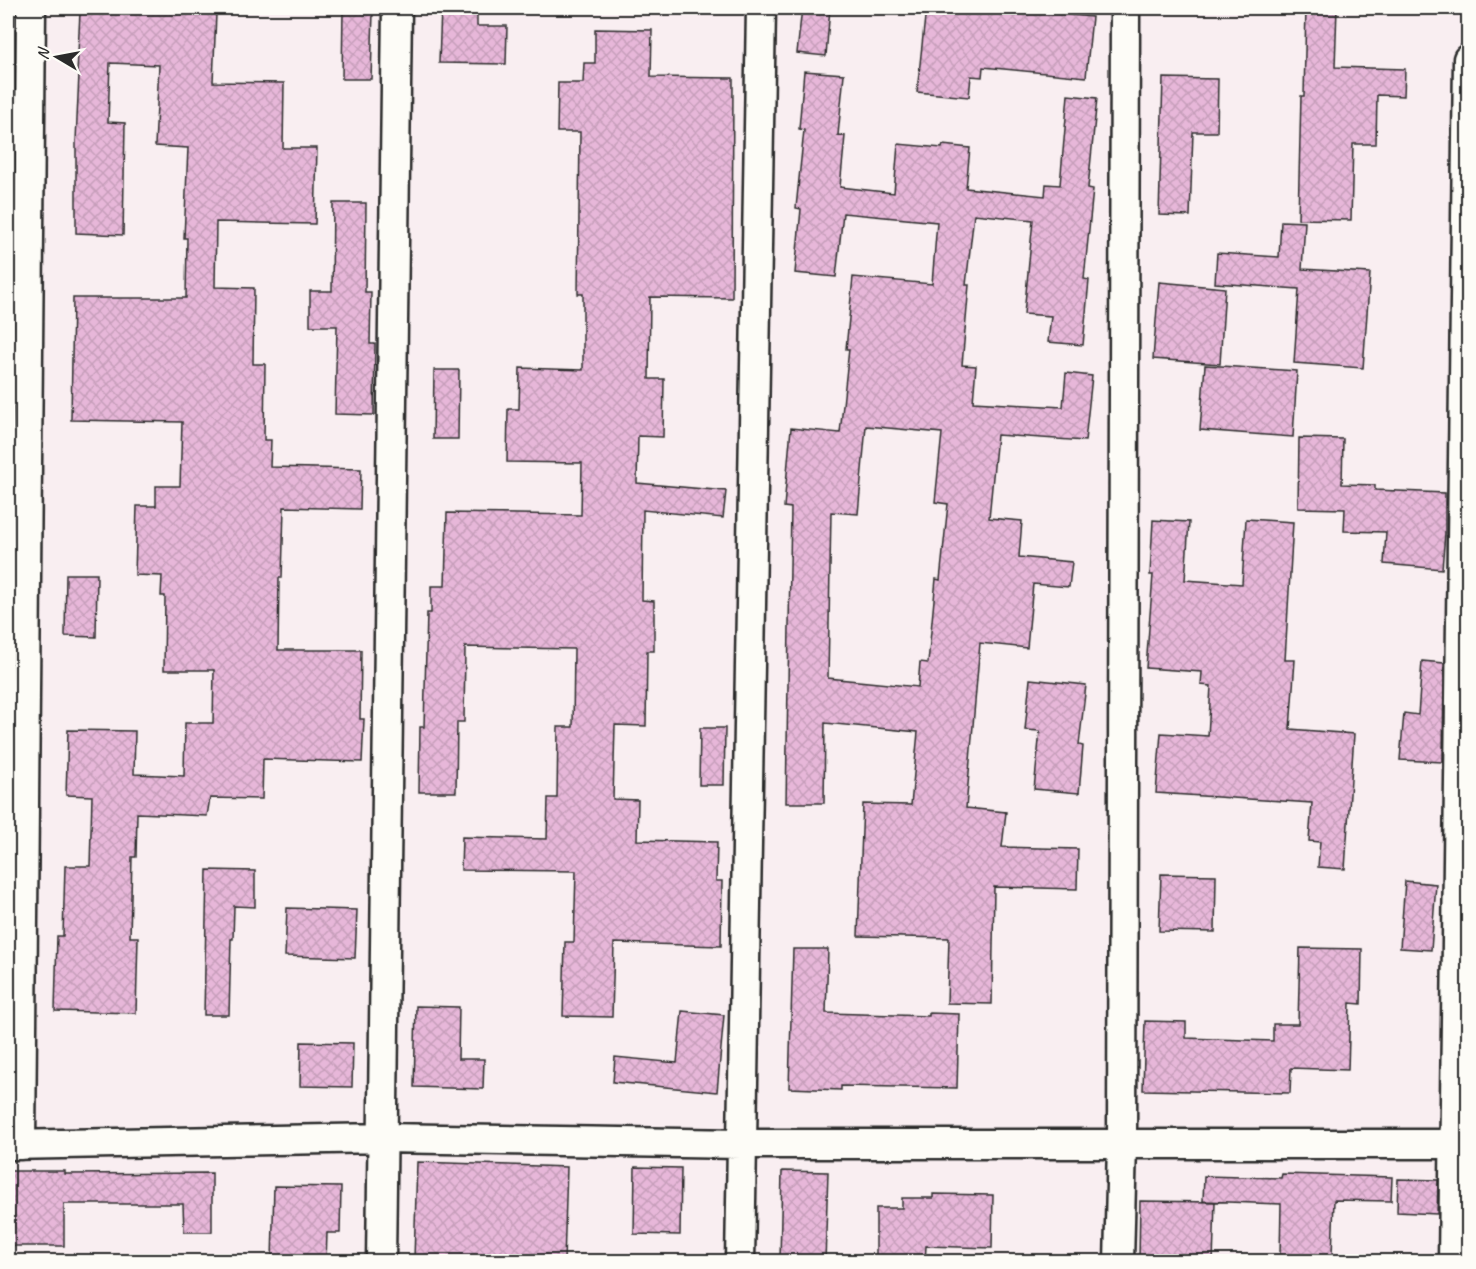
<svg xmlns="http://www.w3.org/2000/svg" width="1476" height="1269" font-family="Caveat,sans-serif">
	<defs>
		<pattern id="building-cross-hatch" width="8" height="8" patternUnits="userSpaceOnUse" patternTransform="scale(1.5)"><rect width="8" height="8" fill="#e7b7d9"/><path d="M0 0l8 8M0 8l8-8" fill="none" stroke="#c69eba"/></pattern>
	</defs>
	<rect width="100%" height="100%" fill="#f9eef1"/>
	<filter id="ink" filterUnits="userSpaceOnUse"><feTurbulence type="fractalNoise" baseFrequency=".0167" numOctaves="2"/><feDisplacementMap in="SourceGraphic" scale="12" xChannelSelector="R" yChannelSelector="G"/><feConvolveMatrix kernelMatrix="1 2 1 2 8 2 1 2 1" color-interpolation-filters="sRGB"/></filter>
	<g filter="url(#ink)">
		<path fill="url(#building-cross-hatch)" stroke="#2b2b2b" stroke-width="1.5" fill-rule="evenodd" d="M 441,8 L 477,8 L 477,26 L 507,26 L 506,64 L 439,63 Z
			M 802,8 L 830,8 L 826,56 L 797,53 Z
			M 926,8 L 1036,8 L 1035,11 L 1092,17 L 1086,77 L 983,67 L 982,77 L 971,76 L 969,97 L 917,92 Z
			M 1306,8 L 1337,8 L 1335,67 L 1405,69 L 1404,96 L 1377,95 L 1376,144 L 1353,144 L 1351,220 L 1298,219 L 1301,96 L 1304,96 Z
			M 343,10 L 373,11 L 371,79 L 342,79 Z
			M 133,11 L 216,14 L 213,82 L 284,83 L 283,148 L 317,148 L 315,224 L 216,222 L 215,287 L 254,288 L 253,364 L 265,364 L 264,440 L 271,440 L 270,467 L 361,469 L 360,509 L 284,507 L 282,578 L 279,578 L 278,650 L 361,650 L 360,719 L 364,719 L 362,762 L 263,759 L 262,799 L 210,798 L 207,816 L 137,813 L 136,857 L 132,857 L 130,937 L 138,937 L 136,1013 L 55,1011 L 57,936 L 63,936 L 65,866 L 90,866 L 92,796 L 66,795 L 68,730 L 135,731 L 134,774 L 184,776 L 185,723 L 213,723 L 214,670 L 164,670 L 165,596 L 161,596 L 162,576 L 135,575 L 137,506 L 156,506 L 156,486 L 180,486 L 182,422 L 71,420 L 73,298 L 186,298 L 187,238 L 184,238 L 188,148 L 155,146 L 159,65 L 110,63 L 108,122 L 125,123 L 123,235 L 76,233 L 76,141 L 79,74 L 77,74 L 80,12 L 133,13 Z
			M 595,29 L 652,30 L 651,77 L 733,78 L 732,298 L 650,297 L 649,379 L 664,379 L 663,437 L 638,436 L 637,483 L 726,491 L 723,518 L 643,510 L 642,600 L 654,601 L 654,651 L 647,651 L 646,726 L 615,725 L 613,799 L 638,800 L 637,840 L 717,842 L 716,881 L 722,881 L 721,946 L 614,943 L 612,1017 L 563,1016 L 565,942 L 574,942 L 576,871 L 461,870 L 462,837 L 547,839 L 548,798 L 557,798 L 558,727 L 573,727 L 574,649 L 465,647 L 464,722 L 457,722 L 456,792 L 419,792 L 420,727 L 424,727 L 427,613 L 431,613 L 431,586 L 445,586 L 447,513 L 581,515 L 582,463 L 507,462 L 508,409 L 519,409 L 520,368 L 583,370 L 583,294 L 578,294 L 580,132 L 557,132 L 558,83 L 583,83 L 584,63 L 595,63 Z
			M 804,71 L 844,74 L 838,135 L 845,136 L 840,187 L 894,193 L 898,144 L 942,148 L 943,145 L 970,148 L 966,188 L 1045,196 L 1046,184 L 1060,185 L 1068,95 L 1097,98 L 1088,188 L 1093,189 L 1084,279 L 1089,280 L 1083,345 L 1048,342 L 1051,316 L 1024,314 L 1033,220 L 974,214 L 966,285 L 969,285 L 962,365 L 976,366 L 973,402 L 1063,407 L 1066,373 L 1092,376 L 1085,441 L 997,435 L 989,518 L 1022,521 L 1019,557 L 1072,562 L 1069,587 L 1033,584 L 1027,648 L 980,643 L 966,808 L 1006,812 L 1002,847 L 1078,849 L 1077,889 L 994,887 L 992,1004 L 947,1003 L 949,938 L 858,936 L 863,804 L 911,805 L 918,732 L 825,723 L 824,803 L 786,803 L 791,508 L 784,507 L 791,428 L 840,433 L 849,349 L 846,349 L 853,277 L 932,284 L 937,222 L 843,213 L 836,277 L 795,273 L 801,209 L 796,208 L 804,130 L 799,129 ZM 866,426 L 942,433 L 935,502 L 948,504 L 940,580 L 936,579 L 928,663 L 920,662 L 918,687 L 828,678 L 831,512 L 858,514 Z
			M 1163,78 L 1218,79 L 1217,132 L 1193,132 L 1190,216 L 1159,215 Z
			M 333,203 L 366,203 L 365,292 L 371,292 L 370,344 L 375,344 L 374,415 L 335,414 L 337,326 L 310,326 L 310,291 L 332,291 Z
			M 1281,221 L 1305,222 L 1302,269 L 1370,273 L 1363,368 L 1294,363 L 1299,289 L 1215,283 L 1217,253 L 1279,257 Z
			M 1159,282 L 1225,288 L 1220,364 L 1153,359 Z
			M 1205,365 L 1297,371 L 1293,437 L 1200,430 Z
			M 434,370 L 459,370 L 458,439 L 433,439 Z
			M 1299,438 L 1343,439 L 1342,484 L 1375,485 L 1375,490 L 1445,493 L 1445,533 L 1442,569 L 1384,564 L 1386,532 L 1344,531 L 1345,509 L 1298,508 Z
			M 1246,519 L 1293,522 L 1285,660 L 1295,660 L 1290,729 L 1354,734 L 1345,869 L 1318,867 L 1320,842 L 1309,841 L 1312,803 L 1156,793 L 1161,733 L 1208,736 L 1211,686 L 1201,685 L 1202,672 L 1146,668 L 1153,575 L 1150,575 L 1153,520 L 1189,522 L 1185,580 L 1242,584 Z
			M 66,574 L 97,574 L 96,637 L 65,636 Z
			M 1422,661 L 1444,663 L 1443,762 L 1400,760 L 1404,713 L 1418,715 Z
			M 1030,679 L 1086,685 L 1079,745 L 1083,746 L 1079,793 L 1034,789 L 1040,731 L 1025,730 Z
			M 700,728 L 725,728 L 724,785 L 699,785 Z
			M 207,870 L 255,871 L 255,907 L 234,906 L 233,939 L 231,939 L 229,1015 L 204,1015 Z
			M 1161,874 L 1216,875 L 1215,932 L 1159,931 Z
			M 1405,881 L 1436,884 L 1431,950 L 1400,948 Z
			M 287,908 L 357,910 L 355,958 L 285,956 Z
			M 1300,948 L 1362,949 L 1361,1004 L 1350,1003 L 1348,1070 L 1291,1068 L 1290,1093 L 1143,1090 L 1145,1021 L 1186,1022 L 1186,1038 L 1273,1041 L 1273,1024 L 1298,1024 Z
			M 793,949 L 828,949 L 826,1013 L 929,1016 L 929,1013 L 959,1014 L 957,1088 L 841,1086 L 841,1090 L 789,1088 Z
			M 416,1006 L 459,1007 L 458,1059 L 484,1059 L 483,1089 L 414,1087 Z
			M 682,1011 L 724,1015 L 717,1092 L 613,1082 L 615,1057 L 677,1063 Z
			M 301,1042 L 353,1043 L 352,1087 L 300,1086 Z
			M 417,1162 L 567,1167 L 564,1262 L 414,1259 Z
			M 635,1167 L 681,1168 L 680,1235 L 634,1234 Z
			M 8,1171 L 65,1171 L 65,1174 L 212,1173 L 212,1232 L 184,1232 L 183,1204 L 64,1204 L 64,1246 L 8,1246 Z
			M 782,1171 L 828,1172 L 825,1262 L 780,1262 Z
			M 1282,1174 L 1392,1177 L 1391,1201 L 1334,1200 L 1332,1256 L 1329,1256 L 1328,1262 L 1282,1262 L 1282,1255 L 1280,1255 L 1281,1204 L 1203,1201 L 1204,1176 L 1281,1178 Z
			M 1398,1179 L 1438,1180 L 1437,1214 L 1397,1212 Z
			M 274,1186 L 341,1187 L 340,1233 L 327,1233 L 326,1261 L 272,1260 Z
			M 933,1194 L 993,1195 L 992,1248 L 926,1246 L 925,1262 L 883,1262 L 883,1256 L 876,1256 L 876,1208 L 902,1208 L 902,1198 L 933,1198 Z
			M 1140,1201 L 1215,1202 L 1213,1262 L 1139,1262 Z"/>
		<g fill="none" stroke-linecap="round" stroke-linejoin="round">
			<defs>
				<path id="minor" d="M 8,1145 L 383,1138 L 741,1144 L 1468,1144
					M 21,1145 L 31,8
					M 381,1262 L 397,8
					M 740,1262 L 761,8
					M 1119,1262 L 1122,1144 L 1125,8
					M 1453,1262 L 1468,59"/>
			</defs>
			<use href="#minor" stroke="#2b2b2b" stroke-width="33"/>
			<use href="#minor" stroke="#fdfcf7" stroke-width="28"/>
		</g>
	</g>
	<rect width="1476" height="1269" fill="none" stroke="#fdfcf7" stroke-width="30"/>
	<rect x="15" y="15" width="1446" height="1239" fill="none" stroke="#2b2b2b" stroke-width="2" filter="url(#ink)"/>
	<g transform="translate(57 57) rotate(280)" stroke="#fdfcf7" stroke-width="4.5" paint-order="stroke">
	<path d="M0-4.5L10 22L0 15L-10 22Z" fill="#2b2b2b"/>
	<text y="-9" font-size="16" font-weight="bold" text-anchor="middle" fill="#2b2b2b">N</text>
	</g>
</svg>
